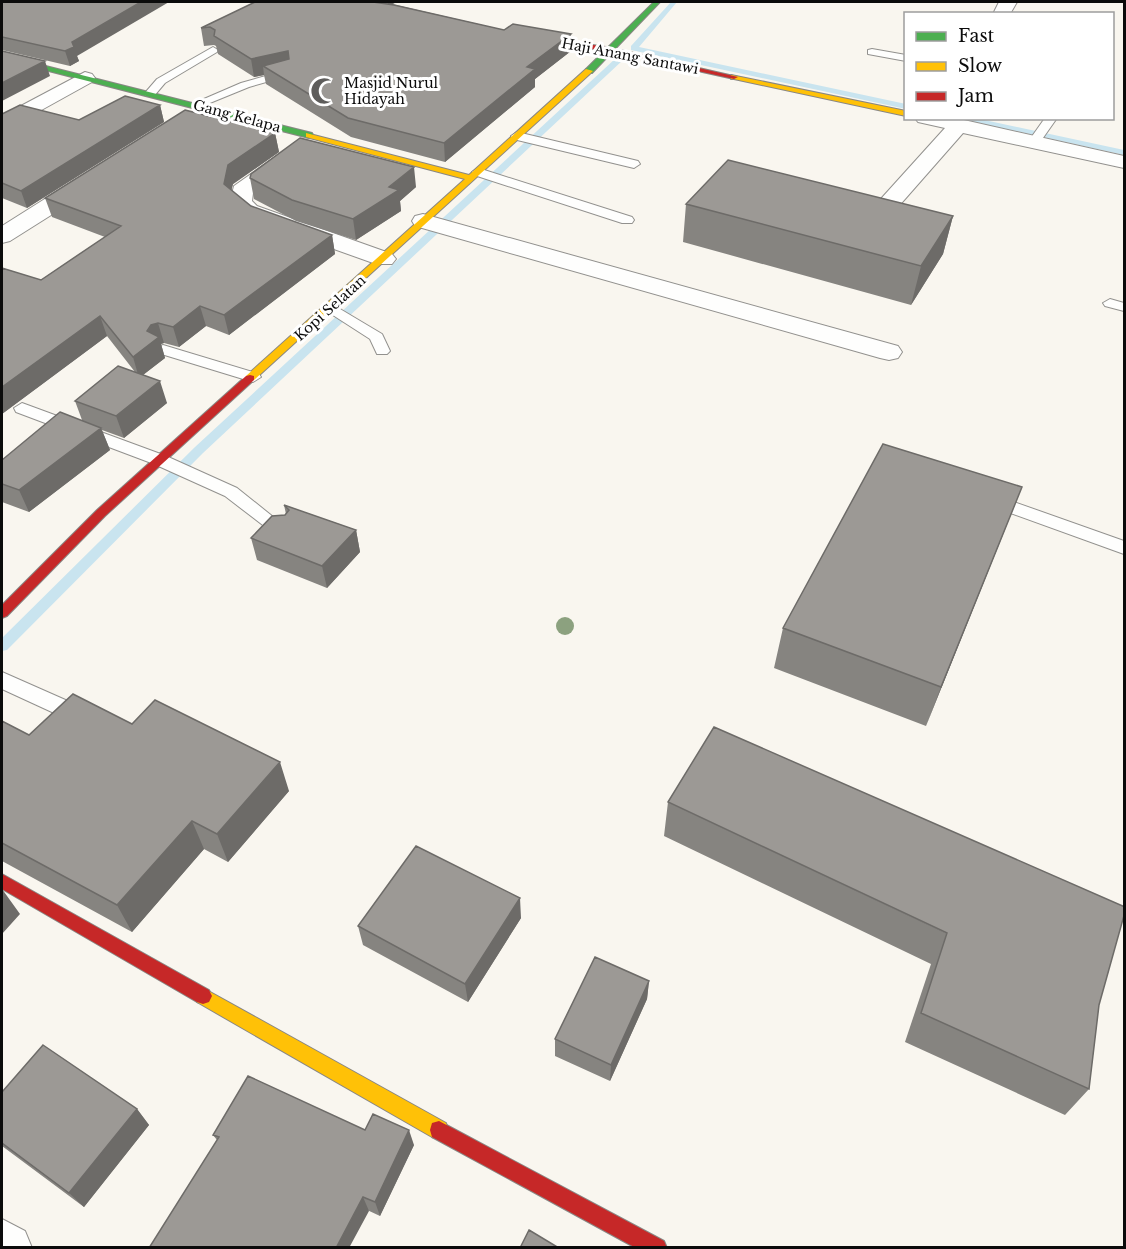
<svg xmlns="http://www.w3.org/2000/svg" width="1126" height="1249" font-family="'Libre Baskerville',serif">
	<rect width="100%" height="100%" fill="#f9f6ef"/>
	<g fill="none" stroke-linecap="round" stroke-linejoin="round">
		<path fill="#c9e4ef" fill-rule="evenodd" d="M 671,2 L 677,2 L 639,47 L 906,104 L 906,109 L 631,50 L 631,46 Z
			M 616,58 L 623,60 L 203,453 L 7,650 L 2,651 L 2,638 L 195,447 Z
			M 957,118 L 975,118 L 1124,150 L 1124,155 Z"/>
		<defs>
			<path id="lane" d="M 213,47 L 218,50 L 217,52 L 165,83 L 154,96 L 146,96 L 144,94 L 157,79 Z
				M 872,49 L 906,55 L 906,61 L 868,54 L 868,50 Z
				M 287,70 L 291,71 L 291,75 L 249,87 L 200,107 L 190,105 L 241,83 Z
				M 1045,118 L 1057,118 L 1038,145 L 1030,145 L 1028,142 Z
				M 517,132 L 638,161 L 640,164 L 634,168 L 513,139 L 511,136 Z
				M 478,168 L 632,217 L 634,220 L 632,223 L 622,223 L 474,175 L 472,172 Z
				M 1110,299 L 1124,303 L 1124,311 L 1105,306 L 1103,303 Z
				M 330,303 L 382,334 L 390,351 L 387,354 L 377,354 L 370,339 L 325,310 L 323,307 L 325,304 Z
				M 163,345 L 259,374 L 261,377 L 253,382 L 158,353 L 155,350 L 158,347 Z
				M 22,403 L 166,456 L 237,488 L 292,532 L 289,536 L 277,536 L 225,496 L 154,464 L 16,412 L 14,408 Z
				M 997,496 L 1124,541 L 1124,554 L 991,506 L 988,502 Z
				M 2,672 L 79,706 L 82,712 L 79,718 L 72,720 L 65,718 L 2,689 Z"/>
			<path id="street" d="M 999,2 L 1017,2 L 1010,14 L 993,14 Z
				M 85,72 L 92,74 L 95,78 L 92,82 L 9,128 L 2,130 L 2,116 Z
				M 915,118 L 955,118 L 1124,156 L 1124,168 L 963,133 L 876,232 L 860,232 L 857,227 L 860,222 L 945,128 L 918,122 Z
				M 288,151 L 295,153 L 299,157 L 253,193 L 252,201 L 257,206 L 392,254 L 396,259 L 392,264 L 376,264 L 241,216 L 230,202 L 234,186 L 281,153 Z
				M 86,176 L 94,178 L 97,183 L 94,188 L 10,241 L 2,243 L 2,226 L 78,178 Z
				M 423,214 L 898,346 L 902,352 L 898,358 L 889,360 L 880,358 L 415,226 L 412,221 L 415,216 Z
				M 2,1219 L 25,1231 L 32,1248 L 2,1248 Z"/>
			<path id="fast" d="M 654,2 L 660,2 L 592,73 L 586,73 L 586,69 Z
				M 2,55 L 312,133 L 313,135 L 309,138 L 2,59 Z"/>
			<path id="slow" d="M 586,69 L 593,71 L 254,380 L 246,380 L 246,376 L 465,179 L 306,137 L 306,133 L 469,175 Z
				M 731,75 L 906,111 L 906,116 L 734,79 L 731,79 Z
				M 203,988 L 446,1123 L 448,1130 L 446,1137 L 439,1139 L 432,1137 L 197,1002 L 194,996 L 197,990 Z"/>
			<path id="jam" d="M 523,34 L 612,48 L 738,77 L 734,79 L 612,52 L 526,38 L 523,38 Z
				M 250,375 L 254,376 L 254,380 L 105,516 L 7,616 L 2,618 L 2,605 L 97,510 L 246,376 Z
				M 2,874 L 209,990 L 212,996 L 209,1002 L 203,1004 L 197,1002 L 2,889 Z
				M 439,1121 L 664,1241 L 667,1248 L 636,1248 L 432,1137 L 430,1130 L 432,1123 Z"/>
		</defs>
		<use href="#lane" stroke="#92918e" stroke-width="2"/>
		<use href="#street" stroke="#92918e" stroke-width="2"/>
		<use href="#fast" stroke="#898784" stroke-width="2"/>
		<use href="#slow" stroke="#898784" stroke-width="2"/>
		<use href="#jam" stroke="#898784" stroke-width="2"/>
		<use href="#lane" fill="#fefefd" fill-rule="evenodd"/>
		<use href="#street" fill="#fefefd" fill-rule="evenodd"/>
		<use href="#fast" fill="#4caf50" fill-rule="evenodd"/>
		<use href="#slow" fill="#ffc107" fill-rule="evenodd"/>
		<use href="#jam" fill="#c62828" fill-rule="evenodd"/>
	</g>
	<circle fill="#8ca17f" cx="565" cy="626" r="9"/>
	<path fill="#868480" d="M 2,2 L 77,56 L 79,61 L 70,66 L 2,50 Z
		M 255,2 L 397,2 L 392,4 L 504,30 L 571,34 L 571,51 L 535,79 L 535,87 L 445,162 L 351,137 L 266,84 L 264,75 L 254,77 L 218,54 L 216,46 L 214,45 L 204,46 L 201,28 Z
		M 160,105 L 164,122 L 27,208 L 2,198 L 2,114 L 79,120 Z
		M 275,133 L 279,152 L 233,184 L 231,190 L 251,206 L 332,235 L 335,254 L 229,335 L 206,326 L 179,347 L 164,343 L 161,344 L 165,358 L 143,375 L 167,403 L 124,438 L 102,430 L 110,450 L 29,512 L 2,502 L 2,460 L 82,420 L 75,401 L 135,372 L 107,336 L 2,414 L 2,268 L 41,280 L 105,237 L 52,217 L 45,198 Z
		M 250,178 L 416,187 L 400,201 L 401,211 L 356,240 L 296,221 L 254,199 Z
		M 686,204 L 953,216 L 943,254 L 911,305 L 683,242 Z
		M 284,505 L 356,530 L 360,552 L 327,588 L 257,560 L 251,538 L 285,515 L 286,514 Z
		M 1006,527 L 926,726 L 774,668 L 783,628 Z
		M 2,721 L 29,735 L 132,724 L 289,791 L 228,862 L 204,849 L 132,932 L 2,861 Z
		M 668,802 L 1099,1005 L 1089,1089 L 1065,1115 L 905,1042 L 931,964 L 664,836 Z
		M 521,918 L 468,1002 L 363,945 L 358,926 Z
		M 649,981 L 647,999 L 610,1081 L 555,1056 L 555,1039 Z
		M 2,1092 L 137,1109 L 149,1125 L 84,1207 L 2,1146 Z
		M 365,1130 L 414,1145 L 380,1216 L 217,1140 L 213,1135 Z"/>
	<path fill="#6d6b68" d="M 141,2 L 169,2 L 77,56 L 79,61 L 70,66 L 65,51 L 72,42 Z
		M 388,2 L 397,2 L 388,6 Z
		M 571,34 L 571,51 L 535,79 L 535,87 L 445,162 L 444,143 L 527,67 Z
		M 288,51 L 292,69 L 263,66 L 264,75 L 254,77 L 251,59 Z
		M 45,61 L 50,76 L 2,101 L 2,83 Z
		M 160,105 L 164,122 L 27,208 L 21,191 Z
		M 275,133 L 279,152 L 233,184 L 228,204 L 224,184 L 228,165 Z
		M 414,167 L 416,187 L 400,201 L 401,211 L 356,240 L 353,219 L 389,187 Z
		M 953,216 L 943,254 L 911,305 L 921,266 Z
		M 332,235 L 335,254 L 229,335 L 224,315 Z
		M 200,306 L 206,326 L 179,347 L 173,327 Z
		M 100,316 L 107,336 L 2,414 L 2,387 Z
		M 158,323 L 164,343 L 161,344 L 165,358 L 139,378 L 133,357 L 151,325 Z
		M 160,381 L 167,403 L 124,438 L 116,416 Z
		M 101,428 L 110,450 L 29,512 L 19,490 Z
		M 1022,487 L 1006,527 L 926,726 L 941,687 Z
		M 356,530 L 360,552 L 327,588 L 322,566 Z
		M 280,762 L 289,791 L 228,862 L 217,834 Z
		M 192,821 L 204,849 L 132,932 L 117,905 Z
		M 2,889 L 20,914 L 2,934 Z
		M 520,898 L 521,918 L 468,1002 L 465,984 Z
		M 649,981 L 647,999 L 610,1081 L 611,1065 Z
		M 137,1109 L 149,1125 L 84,1207 L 69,1193 Z
		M 409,1130 L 414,1145 L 380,1216 L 375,1202 Z
		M 363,1197 L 369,1211 L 349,1248 L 336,1248 Z"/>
	<path fill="#9c9995" stroke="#6d6b68" stroke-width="1.5" d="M 2,2 L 141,2 L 72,42 L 74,47 L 65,51 L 2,37 Z
		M 255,2 L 373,2 L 394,5 L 504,30 L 513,24 L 571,34 L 527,67 L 535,69 L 444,143 L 348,118 L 263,66 L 289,59 L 288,51 L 251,59 L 214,36 L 215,30 L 210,27 L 201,28 Z
		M 2,51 L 45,61 L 2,83 Z
		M 125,96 L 160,105 L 21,191 L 2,183 L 2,114 L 20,105 L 79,120 Z
		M 185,110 L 275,133 L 228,165 L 224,184 L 251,206 L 332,235 L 224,315 L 200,306 L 173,327 L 158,323 L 151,325 L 147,331 L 159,337 L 133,357 L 100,316 L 2,387 L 2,268 L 41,280 L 121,226 L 45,198 Z
		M 300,138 L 414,167 L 389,187 L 399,190 L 353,219 L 292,200 L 250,178 L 251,174 Z
		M 728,160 L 953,216 L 921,266 L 686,204 Z
		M 118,366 L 160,381 L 116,416 L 75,401 Z
		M 60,412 L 101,428 L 19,490 L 2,484 L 2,460 Z
		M 883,444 L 1022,487 L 941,687 L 783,628 Z
		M 284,505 L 356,530 L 322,566 L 251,538 L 272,516 L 285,515 L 289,510 Z
		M 73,694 L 132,724 L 155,700 L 280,762 L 217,834 L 192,821 L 117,905 L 2,843 L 2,721 L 29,735 Z
		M 714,727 L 1125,907 L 1125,912 L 1099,1005 L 1089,1089 L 921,1013 L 947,933 L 668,802 Z
		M 416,846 L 520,898 L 465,984 L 358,926 Z
		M 595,957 L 649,981 L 611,1065 L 555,1039 Z
		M 43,1045 L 137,1109 L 69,1193 L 2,1143 L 2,1092 Z
		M 248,1076 L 365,1130 L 373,1114 L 409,1130 L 375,1202 L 363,1197 L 336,1248 L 149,1248 L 219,1137 L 213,1135 Z
		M 529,1230 L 559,1248 L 520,1248 Z"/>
	<defs>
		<symbol id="mosque-bare" viewBox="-9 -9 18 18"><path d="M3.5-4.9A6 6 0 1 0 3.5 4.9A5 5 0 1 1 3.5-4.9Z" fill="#5e5d5b" stroke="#fff" stroke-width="2.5" paint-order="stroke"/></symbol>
	</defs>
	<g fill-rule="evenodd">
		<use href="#mosque-bare" x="305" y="72" width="38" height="38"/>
	</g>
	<g text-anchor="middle" stroke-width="6" stroke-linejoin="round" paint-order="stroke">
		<g font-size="14" fill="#0b0b0b" stroke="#fff">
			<text transform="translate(630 56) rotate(11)" y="5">Haji Anang Santawi</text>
			<text transform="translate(237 116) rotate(15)" y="5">Gang Kelapa</text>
			<text transform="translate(330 308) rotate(-42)" y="5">Kopi Selatan</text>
		</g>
		<g font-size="14" fill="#0b0b0b" stroke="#fff" text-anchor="start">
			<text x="344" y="88">Masjid Nurul<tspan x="344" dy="16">Hidayah</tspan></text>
		</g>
	</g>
	<rect width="1126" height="1249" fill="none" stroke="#0b0b0b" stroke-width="6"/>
	<rect x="904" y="12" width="210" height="108" fill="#ffffff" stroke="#9d9d9d" stroke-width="1.5"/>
	<rect x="916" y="32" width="30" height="9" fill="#4caf50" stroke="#9d9d9d" stroke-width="1.5"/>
	<text x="958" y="42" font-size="18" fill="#0b0b0b">Fast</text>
	<rect x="916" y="62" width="30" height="9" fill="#ffc107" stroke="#9d9d9d" stroke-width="1.5"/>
	<text x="958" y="72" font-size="18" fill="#0b0b0b">Slow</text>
	<rect x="916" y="92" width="30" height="9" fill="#c62828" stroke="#9d9d9d" stroke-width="1.5"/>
	<text x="958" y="102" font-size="18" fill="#0b0b0b">Jam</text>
</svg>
